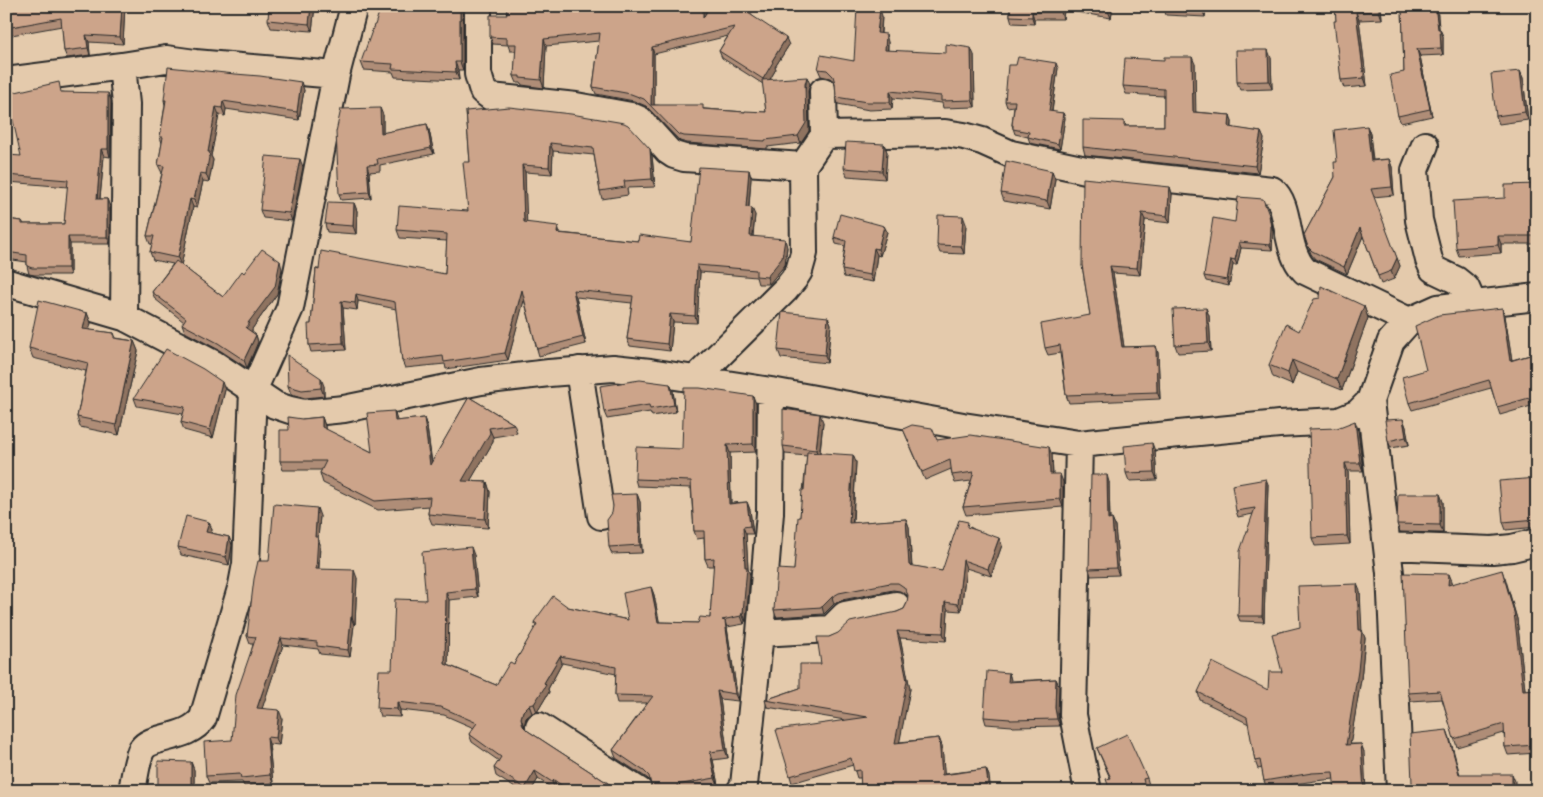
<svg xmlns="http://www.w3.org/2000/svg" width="1543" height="797" font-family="'Playpen Sans',sans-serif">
	<rect width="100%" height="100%" fill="#e4caac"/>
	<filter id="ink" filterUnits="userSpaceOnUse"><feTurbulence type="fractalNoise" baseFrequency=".02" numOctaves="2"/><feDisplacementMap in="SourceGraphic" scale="10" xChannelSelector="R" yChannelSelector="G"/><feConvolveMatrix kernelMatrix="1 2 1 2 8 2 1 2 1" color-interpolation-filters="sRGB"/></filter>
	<g filter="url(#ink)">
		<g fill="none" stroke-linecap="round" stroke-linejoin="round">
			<defs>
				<path id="minor" d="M 478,6 L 478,74 L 483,91 L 491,97 L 576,106 L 631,116 L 640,120 L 668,151 L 674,155 L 684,158 L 803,166
					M 122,66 L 166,59 L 195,63 L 336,75
					M 6,81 L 122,66 L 126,104 L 124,317 L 214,364 L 275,405 L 290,410 L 304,413 L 344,409 L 481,381 L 549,373 L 613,368 L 650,372 L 771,391 L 963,426 L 1079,444 L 1279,424 L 1339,421 L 1358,413 L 1370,401 L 1391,341 L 1409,321 L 1438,308 L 1537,297
					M 824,135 L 945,133 L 964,136 L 982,141 L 1011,154 L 1086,170 L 1272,190 C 1292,206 1283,249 1305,271 L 1409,321
					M 1425,145 L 1415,170 L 1419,220 L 1429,260 L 1433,269 L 1456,280 L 1466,288 L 1473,304
					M 8,283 L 124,317
					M 579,370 L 601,516
					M 695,379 L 786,289 L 794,279 L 799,271 L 804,253 L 803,166 L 824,135 L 823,91
					M 1370,401 L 1390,573 L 1400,791
					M 1079,444 L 1073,715 L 1088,791
					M 1387,546 L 1492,550 L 1512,548 L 1537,542
					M 760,633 L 831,629 L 845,615 L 896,605
					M 539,726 L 639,791
					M 132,791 C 134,781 137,757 142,749 C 151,735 188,740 203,718 L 242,585 L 246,564 L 253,391 L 290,308 L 336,75 L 354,6
					M 740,791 L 744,785 L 760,633 L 770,513 L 771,391"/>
			</defs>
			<use href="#minor" stroke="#2b2b2b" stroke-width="30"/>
			<use href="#minor" stroke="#e4caac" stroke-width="26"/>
		</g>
		<path fill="#af8d77" stroke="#2b2b2b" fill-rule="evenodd" d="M 6,6 L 125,6 L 123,44 L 89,42 L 90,55 L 67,58 L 64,51 L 62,26 L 6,36 Z
			M 315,6 L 312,31 L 271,28 L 268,20 Z
			M 506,6 L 705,6 L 705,14 L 710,6 L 756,6 L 750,14 L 789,45 L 775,67 L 776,69 L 770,79 L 810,84 L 808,91 L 809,131 L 801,143 L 767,147 L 767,149 L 687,143 L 680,141 L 646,106 L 634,101 L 596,94 L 593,87 L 599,41 L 546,46 L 544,88 L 522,85 L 521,83 L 517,83 L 514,76 L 516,51 L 510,51 L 508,45 L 493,44 L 490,37 L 507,15 ZM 728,36 L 719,51 L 722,58 L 763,84 L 766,112 L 745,112 L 654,105 L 654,54 Z
			M 1010,6 L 1113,6 L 1111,18 L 1064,10 L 1063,19 L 1034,19 L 1034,24 L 1012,23 L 1010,16 Z
			M 1163,6 L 1206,6 L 1205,17 L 1166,15 Z
			M 1335,6 L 1381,6 L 1382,19 L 1359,20 L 1367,86 L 1344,88 L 1341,80 Z
			M 1402,6 L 1437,6 L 1439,29 L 1443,36 L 1443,55 L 1420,56 L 1432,116 L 1401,123 L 1398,116 L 1404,72 Z
			M 463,12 L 463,70 L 458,70 L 459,80 L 395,77 L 393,72 L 364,70 L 361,62 Z
			M 882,16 L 881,34 L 888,42 L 888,51 L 974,55 L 975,107 L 943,108 L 942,103 L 893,98 L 892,109 L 869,110 L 838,104 L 836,97 L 835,82 L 830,78 L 821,76 L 818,69 L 854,61 Z
			M 1271,58 L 1272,89 L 1240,90 L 1237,82 Z
			M 1195,64 L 1195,112 L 1230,115 L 1232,122 L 1232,128 L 1261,132 L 1264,139 L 1258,173 L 1085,155 L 1083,147 L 1124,121 L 1126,126 L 1164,126 L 1164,96 L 1126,94 L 1123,86 Z
			M 1058,68 L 1052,112 L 1063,113 L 1065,118 L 1060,149 L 1030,143 L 1028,137 L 1015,134 L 1012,125 L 1014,106 L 1007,107 L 1005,101 Z
			M 1520,71 L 1523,78 L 1528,120 L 1499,124 L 1496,116 Z
			M 304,90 L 299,120 L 226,109 L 225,116 L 219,115 L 211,156 L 213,160 L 209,182 L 203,181 L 197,208 L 193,207 L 181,265 L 223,297 L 244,273 L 282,269 L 277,294 L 252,329 L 252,332 L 256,335 L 258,342 L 247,368 L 221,351 L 185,332 L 182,324 L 184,322 L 155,299 L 152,292 L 173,264 L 153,260 L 150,252 L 152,244 L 150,244 L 147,236 L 162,173 L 158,165 L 162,143 L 160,137 L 165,105 L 164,100 Z
			M 62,92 L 111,100 L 110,157 L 104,156 L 100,199 L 107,199 L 110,207 L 110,244 L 70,244 L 70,275 L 35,275 L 29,274 L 27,266 L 27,262 L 6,259 L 6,219 L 22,221 L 24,224 L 64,224 L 68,187 L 8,182 L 6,178 L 6,167 L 21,156 Z
			M 466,111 L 650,149 L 652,156 L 655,187 L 627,188 L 628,195 L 602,199 L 600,191 L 594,155 L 553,151 L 552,174 L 525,172 L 526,222 L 560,233 L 638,241 L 691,242 L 749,170 L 751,178 L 749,208 L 755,215 L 753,236 L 787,247 L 785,265 L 769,284 L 758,284 L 756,277 L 700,272 L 697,323 L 673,322 L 670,351 L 630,346 L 627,339 L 632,303 L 576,297 L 586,344 L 539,356 L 537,349 L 524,299 L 508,360 L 446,369 L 445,364 L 405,368 L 402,361 L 396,309 L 358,301 L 357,310 L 343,308 L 346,350 L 311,352 L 309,345 L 316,269 L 445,274 L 447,241 L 400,238 L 397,230 L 468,211 L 470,162 Z
			M 383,115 L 383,133 L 427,124 L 429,130 L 434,154 L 380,165 L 380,171 L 369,172 L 371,198 L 341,200 L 339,194 Z
			M 1367,126 L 1370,134 L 1373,160 L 1389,159 L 1392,167 L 1394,195 L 1373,197 L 1400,266 L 1394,279 L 1381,284 L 1363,236 L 1347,274 L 1315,259 L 1311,254 L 1304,235 L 1335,177 L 1337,162 Z
			M 884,144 L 887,152 L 885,179 L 847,176 L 844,168 Z
			M 303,167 L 292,221 L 263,218 L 260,210 Z
			M 1052,171 L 1055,179 L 1050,209 L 1004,201 L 1001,193 Z
			M 1537,184 L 1537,244 L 1501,244 L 1501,253 L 1459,256 L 1456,248 L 1505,198 Z
			M 1170,187 L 1172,194 L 1170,223 L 1145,220 L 1140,275 L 1113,273 L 1124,347 L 1156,346 L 1158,353 L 1160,399 L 1069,403 L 1066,395 L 1060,353 L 1048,355 L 1045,348 L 1090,315 L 1082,265 Z
			M 354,203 L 357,211 L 356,234 L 327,232 L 325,224 Z
			M 1271,220 L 1273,232 L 1272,250 L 1241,248 L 1237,265 L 1233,265 L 1229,286 L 1206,281 L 1204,276 L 1235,222 Z
			M 966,224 L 964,254 L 940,253 L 937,245 Z
			M 884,226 L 887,232 L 880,256 L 877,255 L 873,282 L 844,277 L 842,270 L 845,246 L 836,244 L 834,237 Z
			M 1364,306 L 1368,318 L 1342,390 L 1297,372 L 1292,385 L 1273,377 L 1269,365 L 1299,331 Z
			M 1206,308 L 1209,316 L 1211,351 L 1178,353 L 1175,345 Z
			M 1502,308 L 1505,316 L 1512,360 L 1537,353 L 1531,406 L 1500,415 L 1491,388 L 1412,410 L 1409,403 L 1426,370 Z
			M 87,313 L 91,323 L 89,330 L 114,333 L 116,338 L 134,341 L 138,351 L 119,435 L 80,427 L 77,417 L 86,371 L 33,358 L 29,348 Z
			M 828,317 L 831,324 L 827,363 L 781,358 L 778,350 Z
			M 670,384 L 673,391 L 676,412 L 652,416 L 650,412 L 607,419 L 604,412 Z
			M 288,386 L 324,386 L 324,396 L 305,398 L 291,394 Z
			M 225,390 L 213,438 L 184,430 L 181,422 L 183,414 L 137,406 L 134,398 Z
			M 469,397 L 514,424 L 517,433 L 493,437 L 493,442 L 470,481 L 487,482 L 490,492 L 488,528 L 432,524 L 428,514 L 429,506 L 378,510 L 323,483 L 320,473 L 322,470 L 283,470 L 280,461 L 289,430 L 302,419 L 322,417 L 325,426 L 325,429 L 372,452 L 397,420 L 397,421 L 424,418 L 427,427 L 432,462 Z
			M 756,404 L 756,452 L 730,453 L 731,503 L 747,502 L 750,510 L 753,534 L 746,534 L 748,569 L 750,575 L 746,621 L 745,621 L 744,624 L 727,627 L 738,701 L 720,699 L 728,758 L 713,760 L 718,785 L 689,791 L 649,791 L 651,785 L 651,782 L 647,778 L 616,758 L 613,750 L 647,703 L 617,703 L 615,695 L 616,674 L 562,663 L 548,689 L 549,692 L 537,712 L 532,713 L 526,718 L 524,727 L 528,731 L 620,791 L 562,791 L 556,787 L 555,790 L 538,779 L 531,791 L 520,791 L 496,776 L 494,768 L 499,761 L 472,742 L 469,734 L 474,728 L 444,715 L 400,710 L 400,717 L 380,716 L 377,708 L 392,670 L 426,600 L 474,555 L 478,597 L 449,600 L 448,665 L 496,685 L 514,664 L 536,627 L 534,622 L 568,607 L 628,620 L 651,587 L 654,595 L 659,622 L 698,623 L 710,618 L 714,566 L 708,566 L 705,559 L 704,538 L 697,539 L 694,531 L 691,488 L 637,486 L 635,479 L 682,449 Z
			M 1403,419 L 1406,427 L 1409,445 L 1391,448 L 1388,441 Z
			M 823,422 L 820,453 L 856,462 L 853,523 L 906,519 L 909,527 L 912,566 L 942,571 L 970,527 L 1002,545 L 991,576 L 966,568 L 961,611 L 948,610 L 946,641 L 900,638 L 910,689 L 899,742 L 939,738 L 942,746 L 944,774 L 986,769 L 989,776 L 861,778 L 857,778 L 853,765 L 792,783 L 790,776 L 845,720 L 767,707 L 765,700 L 800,688 L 821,664 L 829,637 L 897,612 L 904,609 L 907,603 L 908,597 L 907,595 L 900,591 L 893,590 L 842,600 L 834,604 L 824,614 L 776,617 L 774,610 L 794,570 L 807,456 L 785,454 L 783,446 Z
			M 903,429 L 937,440 L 1052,455 L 1053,474 L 1063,482 L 1063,507 L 966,515 L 963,507 L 971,481 L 955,483 L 952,475 L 951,469 L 925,480 Z
			M 1358,429 L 1363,471 L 1348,471 L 1350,544 L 1315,546 L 1312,538 Z
			M 1155,451 L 1157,480 L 1129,481 L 1126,473 Z
			M 1537,478 L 1537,527 L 1506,530 L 1503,522 Z
			M 1109,482 L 1110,520 L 1112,519 L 1115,526 L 1119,575 L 1091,576 L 1089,569 Z
			M 1268,484 L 1264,622 L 1240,621 L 1238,616 L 1253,514 L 1238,517 L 1236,511 Z
			M 637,494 L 640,502 L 642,553 L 612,554 L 609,547 Z
			M 1440,494 L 1443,502 L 1443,533 L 1400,532 L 1397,524 Z
			M 320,516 L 318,538 L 320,544 L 319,569 L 357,578 L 355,625 L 354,625 L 350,657 L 320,654 L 318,649 L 283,645 L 262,708 L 282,718 L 279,745 L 269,744 L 273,783 L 244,786 L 242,782 L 209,783 L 206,776 L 232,740 L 253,644 L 250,644 L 247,636 L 269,561 Z
			M 209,522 L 212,530 L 211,533 L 229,537 L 232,545 L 229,565 L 181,555 L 178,547 Z
			M 1505,577 L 1517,619 L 1525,690 L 1537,689 L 1537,753 L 1508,755 L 1505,747 L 1504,733 L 1457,747 L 1442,699 L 1411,701 L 1408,693 L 1452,581 L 1452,584 Z
			M 1360,591 L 1361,630 L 1365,638 L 1361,679 L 1350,744 L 1361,744 L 1364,752 L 1334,779 L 1315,781 L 1267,788 L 1264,781 L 1262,768 L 1258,769 L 1255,761 L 1249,724 L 1200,700 L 1198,692 L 1268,690 L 1282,672 L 1300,627 Z
			M 1009,673 L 1011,681 L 1056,679 L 1059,686 L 1058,715 L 1060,726 L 1013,727 L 1012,726 L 986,724 L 984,717 Z
			M 1097,748 L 1147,778 L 1149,785 L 1145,787 L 1110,778 Z
			M 191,762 L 194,770 L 194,791 L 159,791 L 158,788 Z"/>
		<path fill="#8f7361" stroke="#2b2b2b" d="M 122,6 L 125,6 L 123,44 L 120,37 Z
			M 311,6 L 315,6 L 312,31 L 309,24 Z
			M 460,6 L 461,6 L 463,12 L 463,70 L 460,62 Z
			M 703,6 L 705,6 L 706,25 L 703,18 Z
			M 748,6 L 756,6 L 748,18 L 745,11 Z
			M 1061,6 L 1062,6 L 1064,10 L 1063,19 L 1061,12 Z
			M 1109,6 L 1113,6 L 1111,18 L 1108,11 Z
			M 1203,6 L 1206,6 L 1205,17 L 1202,9 Z
			M 1379,6 L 1381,6 L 1382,19 L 1379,11 Z
			M 1435,6 L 1437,6 L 1437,8 L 1440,36 L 1438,29 Z
			M 880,9 L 882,16 L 880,40 L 877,33 Z
			M 1032,12 L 1034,19 L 1034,24 L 1032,17 Z
			M 1356,12 L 1359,20 L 1367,86 L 1364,78 Z
			M 1440,29 L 1443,36 L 1443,55 L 1441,48 Z
			M 886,34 L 888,42 L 887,58 L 885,50 Z
			M 86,35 L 89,42 L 90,55 L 88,48 Z
			M 786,38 L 789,45 L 775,67 L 776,69 L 766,86 L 763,79 L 772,61 Z
			M 544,39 L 546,46 L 544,88 L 541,80 Z
			M 652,47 L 654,54 L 654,109 L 651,105 Z
			M 971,48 L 974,55 L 975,107 L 972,100 Z
			M 1417,49 L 1420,56 L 1432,116 L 1430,109 Z
			M 1268,50 L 1271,58 L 1272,89 L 1269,81 Z
			M 1192,57 L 1195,64 L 1196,119 L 1193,112 Z
			M 455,62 L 458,70 L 459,80 L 456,72 Z
			M 1056,63 L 1058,68 L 1051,117 L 1049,111 Z
			M 1520,71 L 1523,78 L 1528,120 L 1525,112 Z
			M 807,77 L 810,84 L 808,91 L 809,131 L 801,143 L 798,136 Z
			M 301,82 L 304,90 L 299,120 L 297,112 Z
			M 890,91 L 893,98 L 892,109 L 890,102 Z
			M 108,93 L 111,100 L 110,157 L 108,149 Z
			M 223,101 L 226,109 L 225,116 L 222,108 Z
			M 216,107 L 219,115 L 211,156 L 213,160 L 209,182 L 206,174 L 208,152 Z
			M 380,108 L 383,115 L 383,140 L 381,133 Z
			M 1063,113 L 1065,118 L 1060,149 L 1058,144 Z
			M 1230,115 L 1232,122 L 1231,134 L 1229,127 Z
			M 427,124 L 429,130 L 434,154 L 431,148 Z
			M 1367,126 L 1370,134 L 1373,168 L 1371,161 Z
			M 1261,132 L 1264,139 L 1258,173 L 1255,166 Z
			M 550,143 L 553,151 L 552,174 L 549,167 Z
			M 884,144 L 887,152 L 885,179 L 882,171 Z
			M 101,149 L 104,156 L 99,207 L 97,199 Z
			M 650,149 L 652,156 L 655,187 L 652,179 Z
			M 300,159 L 303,167 L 292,221 L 289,213 Z
			M 1389,159 L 1392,167 L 1394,195 L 1392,187 Z
			M 367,165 L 369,172 L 371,198 L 369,192 Z
			M 522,165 L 525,172 L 527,229 L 524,222 Z
			M 749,170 L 751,178 L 748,215 L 746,207 Z
			M 1052,171 L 1055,179 L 1050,209 L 1047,201 Z
			M 200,173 L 203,181 L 197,208 L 194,200 Z
			M 1170,187 L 1172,194 L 1170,223 L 1167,216 Z
			M 107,199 L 110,207 L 110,244 L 107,237 Z
			M 190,199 L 193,207 L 181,266 L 178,258 Z
			M 354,203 L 357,211 L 356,234 L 353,226 Z
			M 752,208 L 755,215 L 752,243 L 750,236 Z
			M 1142,213 L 1145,220 L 1140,275 L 1137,268 Z
			M 1269,215 L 1273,232 L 1272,250 L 1270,245 Z
			M 963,216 L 966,224 L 964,254 L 961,246 Z
			M 558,226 L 560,233 L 557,233 Z
			M 884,226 L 887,232 L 880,256 L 878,249 Z
			M 1360,228 L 1363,236 L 1347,274 L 1344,267 Z
			M 1498,236 L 1501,244 L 1501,253 L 1498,245 Z
			M 68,237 L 70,244 L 70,275 L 68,268 Z
			M 785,239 L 787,247 L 785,265 L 769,284 L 767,277 Z
			M 1239,242 L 1241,248 L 1237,265 L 1235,260 Z
			M 874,248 L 877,255 L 873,282 L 870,275 Z
			M 1397,258 L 1400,266 L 1394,279 L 1391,271 Z
			M 1231,259 L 1233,265 L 1229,286 L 1227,280 Z
			M 280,261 L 282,269 L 277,294 L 252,329 L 252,331 L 249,336 L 246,328 L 248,323 Z
			M 697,265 L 700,272 L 697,323 L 695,316 Z
			M 1110,266 L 1113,273 L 1125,354 L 1122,347 Z
			M 522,290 L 525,297 L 508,360 L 505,353 Z
			M 573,290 L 576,297 L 586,344 L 583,337 Z
			M 356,294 L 358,301 L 357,310 L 355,303 Z
			M 341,301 L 343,308 L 346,350 L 343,343 Z
			M 1364,306 L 1368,318 L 1342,390 L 1337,379 Z
			M 1206,308 L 1209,316 L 1211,351 L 1208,343 Z
			M 1502,308 L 1505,316 L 1513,368 L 1510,361 Z
			M 87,313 L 91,323 L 87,339 L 83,329 Z
			M 670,314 L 673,322 L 670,351 L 667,344 Z
			M 828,317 L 831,324 L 827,363 L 825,355 Z
			M 256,335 L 258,342 L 247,368 L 244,360 Z
			M 134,341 L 138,351 L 119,435 L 116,425 Z
			M 1156,346 L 1158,353 L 1160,399 L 1157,392 Z
			M 1292,360 L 1297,372 L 1292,385 L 1288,373 Z
			M 321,378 L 324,386 L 324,396 L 321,388 Z
			M 222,382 L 225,390 L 213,438 L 210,430 Z
			M 670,384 L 673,391 L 676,412 L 674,405 Z
			M 753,396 L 756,404 L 756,452 L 753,444 Z
			M 394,411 L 397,420 L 398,431 L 395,421 Z
			M 820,414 L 823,422 L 819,458 L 816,450 Z
			M 322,417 L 325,426 L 326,437 L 322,427 Z
			M 424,418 L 427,427 L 433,474 L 430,465 Z
			M 1403,419 L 1406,427 L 1409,445 L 1406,437 Z
			M 1355,421 L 1358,429 L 1363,471 L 1360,463 Z
			M 489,428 L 493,437 L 493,442 L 465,490 L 462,481 Z
			M 1152,443 L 1155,451 L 1157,480 L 1154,472 Z
			M 727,445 L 730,453 L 731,511 L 729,504 Z
			M 1049,447 L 1052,455 L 1053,482 L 1050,474 Z
			M 853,455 L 856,462 L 852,530 L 849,523 Z
			M 1345,463 L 1348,471 L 1350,544 L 1347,536 Z
			M 1060,474 L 1063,482 L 1063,507 L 1060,499 Z
			M 1107,475 L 1109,482 L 1110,527 L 1108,520 Z
			M 1266,479 L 1268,484 L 1264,622 L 1262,616 Z
			M 487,482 L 490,492 L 488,528 L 485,519 Z
			M 637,494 L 640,502 L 642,553 L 640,545 Z
			M 1440,494 L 1443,502 L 1443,533 L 1440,525 Z
			M 747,502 L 750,510 L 753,534 L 750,526 Z
			M 317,508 L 320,516 L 318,538 L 320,544 L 318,577 L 316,569 L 315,537 Z
			M 906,519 L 909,527 L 912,573 L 909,565 Z
			M 1112,519 L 1115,526 L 1119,575 L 1116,568 Z
			M 209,522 L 212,530 L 209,540 L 206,532 Z
			M 743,527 L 746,534 L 748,569 L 750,575 L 746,621 L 743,613 L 745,567 Z
			M 229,537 L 232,545 L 229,565 L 226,557 Z
			M 999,538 L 1002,545 L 991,576 L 988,569 Z
			M 471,547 L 474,555 L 478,597 L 475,589 Z
			M 963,560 L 966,568 L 961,611 L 958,604 Z
			M 354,570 L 357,578 L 355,625 L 352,617 Z
			M 1502,570 L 1517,619 L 1526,698 L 1523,690 Z
			M 1449,574 L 1452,581 L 1451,593 L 1448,585 Z
			M 1357,584 L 1360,591 L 1362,632 L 1362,630 L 1365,638 L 1361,679 L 1349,752 L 1346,745 L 1359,630 Z
			M 651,587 L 654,595 L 661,630 L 658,622 Z
			M 446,592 L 449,600 L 448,671 L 445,664 Z
			M 832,597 L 834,604 L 824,614 L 822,607 Z
			M 945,602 L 948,610 L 946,641 L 943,633 Z
			M 742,613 L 745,621 L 744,624 L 741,616 Z
			M 351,617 L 354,625 L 350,657 L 348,650 Z
			M 725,621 L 727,628 L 738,701 L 735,694 Z
			M 897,631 L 900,638 L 910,689 L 898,750 L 895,743 Z
			M 281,638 L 283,645 L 260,715 L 257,708 Z
			M 560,656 L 562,663 L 548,689 L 549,692 L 537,712 L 534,704 L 544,683 Z
			M 1009,673 L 1011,680 L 1011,689 L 1008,682 Z
			M 1056,679 L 1059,686 L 1058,715 L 1060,726 L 1057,719 L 1055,708 Z
			M 717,691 L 720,699 L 728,758 L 725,750 Z
			M 397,702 L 400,710 L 400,717 L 397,709 Z
			M 529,705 L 532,713 L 526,718 L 524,726 L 526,733 L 521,718 L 523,711 Z
			M 279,710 L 282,718 L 279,745 L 276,738 Z
			M 1447,730 L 1450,738 L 1462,782 L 1459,774 Z
			M 267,737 L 269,744 L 273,783 L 270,775 Z
			M 939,738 L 942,746 L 945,782 L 942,775 Z
			M 1361,744 L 1364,752 L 1366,791 L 1364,791 Z
			M 710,752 L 713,760 L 718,785 L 715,778 Z
			M 191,762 L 194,770 L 194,791 L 192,791 L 191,788 Z
			M 986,769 L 989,776 L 991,791 L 989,791 Z
			M 535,771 L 538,779 L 531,791 L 526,791 L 525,788 Z
			M 1512,774 L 1515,781 L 1515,791 L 1512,791 Z
			M 554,780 L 556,787 L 555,790 L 552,782 Z"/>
		<path fill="#cca48a" stroke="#2b2b2b" d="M 6,6 L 122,6 L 120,37 L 86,35 L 88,48 L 64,51 L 61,18 L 6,28 Z
			M 269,6 L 311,6 L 309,24 L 268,20 Z
			M 381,6 L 460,6 L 460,62 L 455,62 L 456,72 L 392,69 L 393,64 L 361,62 L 374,25 L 375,25 Z
			M 506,6 L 703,6 L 703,18 L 710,6 L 748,6 L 745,11 L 786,38 L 772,61 L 773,62 L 763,79 L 719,51 L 734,27 L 652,47 L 651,105 L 703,105 L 703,109 L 745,112 L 745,111 L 766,112 L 762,80 L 807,77 L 805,84 L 806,123 L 798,136 L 765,140 L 765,141 L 684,136 L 678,134 L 644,99 L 631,94 L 593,87 L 600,33 L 544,39 L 541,80 L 520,78 L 520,76 L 514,76 L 516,44 L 507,44 L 507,38 L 490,37 L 490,15 L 507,15 Z
			M 1010,6 L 1061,6 L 1061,12 L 1032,12 L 1032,17 L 1010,16 Z
			M 1082,6 L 1109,6 L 1108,11 Z
			M 1163,6 L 1203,6 L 1202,9 L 1163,7 Z
			M 1335,6 L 1379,6 L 1379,11 L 1356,12 L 1364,78 L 1341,80 L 1334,21 L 1336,21 Z
			M 1402,6 L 1435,6 L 1438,29 L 1440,29 L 1441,48 L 1417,49 L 1430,109 L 1398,116 L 1390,75 L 1404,72 Z
			M 857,8 L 880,9 L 877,33 L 886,34 L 885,50 L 946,53 L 946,44 L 971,48 L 972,100 L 941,101 L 941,96 L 890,91 L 890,102 L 867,102 L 836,97 L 835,83 L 833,76 L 827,70 L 818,69 L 821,55 L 854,61 Z
			M 1236,50 L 1268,50 L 1269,81 L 1237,82 Z
			M 1018,57 L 1056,63 L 1049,111 L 1063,113 L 1058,144 L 1028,137 L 1029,132 L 1013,129 L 1013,125 L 1012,125 L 1015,101 L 1005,101 L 1008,65 L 1016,65 Z
			M 1164,57 L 1192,57 L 1193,112 L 1230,115 L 1229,127 L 1261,132 L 1255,166 L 1083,147 L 1083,120 L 1124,121 L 1124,126 L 1164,126 L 1164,89 L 1123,86 L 1125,58 L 1164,60 Z
			M 168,67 L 235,74 L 260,76 L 301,82 L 297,112 L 223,101 L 222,108 L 216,107 L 208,152 L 210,152 L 206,174 L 200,173 L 194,200 L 190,199 L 178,258 L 150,252 L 154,236 L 147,236 L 164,166 L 158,165 L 163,137 L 160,137 L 166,100 L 164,100 Z
			M 1520,71 L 1525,112 L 1496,116 L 1491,74 Z
			M 59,82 L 61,92 L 108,93 L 108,149 L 101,149 L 97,199 L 107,199 L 107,237 L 68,237 L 68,268 L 32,268 L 27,266 L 27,255 L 6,252 L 6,219 L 22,221 L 22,224 L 64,224 L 68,180 L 6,175 L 6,167 L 8,155 L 21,156 L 7,94 Z
			M 509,107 L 571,114 L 624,123 L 628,125 L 650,149 L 652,179 L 624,181 L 625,187 L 600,191 L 593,148 L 550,143 L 549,167 L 522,165 L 524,222 L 558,226 L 557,233 L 638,241 L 639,235 L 691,242 L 699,167 L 749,170 L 746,207 L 752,208 L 750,236 L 785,239 L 782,258 L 767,277 L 756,276 L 756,270 L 697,265 L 695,316 L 670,314 L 667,344 L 627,339 L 633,296 L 573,290 L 583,337 L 537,349 L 522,290 L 505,353 L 444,362 L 443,356 L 402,361 L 395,302 L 356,294 L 355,303 L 341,301 L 343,343 L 309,345 L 308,324 L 311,324 L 316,269 L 319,270 L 321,251 L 445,274 L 447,234 L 397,230 L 399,206 L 468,211 L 463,162 L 470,162 L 466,111 Z
			M 380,108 L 381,133 L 427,124 L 431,148 L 377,159 L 378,164 L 367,165 L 369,192 L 339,194 L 336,132 L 341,109 Z
			M 1367,126 L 1371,161 L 1389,159 L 1392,187 L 1371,189 L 1397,258 L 1391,271 L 1378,276 L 1360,228 L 1344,267 L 1312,251 L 1308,247 L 1304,235 L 1335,177 L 1334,162 L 1337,162 L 1334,130 Z
			M 846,142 L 884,144 L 882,171 L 844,168 Z
			M 266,156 L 300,159 L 289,213 L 260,210 Z
			M 1006,161 L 1052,171 L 1047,201 L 1001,193 Z
			M 1083,178 L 1170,187 L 1167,216 L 1142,213 L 1137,268 L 1110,266 L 1122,347 L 1156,346 L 1157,392 L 1066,395 L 1060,345 L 1045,348 L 1041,324 L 1090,315 L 1082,265 Z
			M 1537,184 L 1537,236 L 1498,236 L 1498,245 L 1456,248 L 1453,201 L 1505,198 L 1505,185 Z
			M 1238,197 L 1263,199 L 1269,215 L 1271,227 L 1270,245 L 1239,242 L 1235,260 L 1231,259 L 1227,280 L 1204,276 L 1213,218 L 1235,222 Z
			M 328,202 L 354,203 L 353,226 L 325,224 Z
			M 840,214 L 884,226 L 878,249 L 874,248 L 870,275 L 842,270 L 846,241 L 834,237 Z
			M 938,215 L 963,216 L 961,246 L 937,245 Z
			M 262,249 L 280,261 L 275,287 L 248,323 L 250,323 L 246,328 L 256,335 L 244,360 L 218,343 L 182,324 L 186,318 L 152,292 L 176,261 L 223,297 L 242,271 L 244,273 Z
			M 1321,286 L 1364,306 L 1337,379 L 1292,360 L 1288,373 L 1269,365 L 1286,324 L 1299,331 L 1314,299 L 1320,298 Z
			M 39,300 L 87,313 L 83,329 L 114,333 L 114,338 L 134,341 L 116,425 L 77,417 L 88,363 L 29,348 Z
			M 1206,308 L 1208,343 L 1175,345 L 1173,309 Z
			M 1502,308 L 1510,361 L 1537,353 L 1537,434 L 1529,398 L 1497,407 L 1489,380 L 1409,403 L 1402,377 L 1426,370 L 1415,326 L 1439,315 Z
			M 782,312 L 828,317 L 825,355 L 778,350 Z
			M 166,349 L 203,369 L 222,382 L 210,430 L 181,422 L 185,407 L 134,398 Z
			M 287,355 L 321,378 L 321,388 L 302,390 L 288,386 Z
			M 640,380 L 670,384 L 674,405 L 650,409 L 649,405 L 604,412 L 600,386 Z
			M 684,388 L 700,388 L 753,396 L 753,444 L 727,445 L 729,504 L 747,502 L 750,526 L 743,527 L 745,567 L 747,567 L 743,613 L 742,613 L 741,616 L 722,620 L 725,621 L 735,694 L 717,691 L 725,750 L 710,752 L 715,778 L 677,785 L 678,791 L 649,791 L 651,785 L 649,776 L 644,771 L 613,750 L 653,696 L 615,695 L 616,667 L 560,656 L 544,683 L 546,685 L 534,704 L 529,705 L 523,711 L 521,718 L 523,726 L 528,731 L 620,791 L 570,791 L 554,780 L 552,782 L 535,771 L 525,788 L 494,768 L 501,757 L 469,734 L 477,723 L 441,707 L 397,702 L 397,709 L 377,708 L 379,670 L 392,670 L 395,599 L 426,600 L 422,552 L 471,547 L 475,589 L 446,592 L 445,664 L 496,685 L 510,662 L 514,664 L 537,624 L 534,622 L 553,596 L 568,607 L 628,620 L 623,593 L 651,587 L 658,622 L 698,623 L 700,617 L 710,618 L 714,558 L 705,559 L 704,531 L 694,531 L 691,481 L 635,479 L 636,447 L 682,449 Z
			M 469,397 L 514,424 L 489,428 L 490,433 L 462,481 L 487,482 L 485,519 L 428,514 L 430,497 L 375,501 L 320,473 L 326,461 L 280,461 L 280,430 L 289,430 L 288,417 L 302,419 L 322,417 L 322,427 L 372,452 L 367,413 L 394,411 L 395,421 L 424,418 L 430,465 Z
			M 783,409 L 820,414 L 816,450 L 783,446 Z
			M 1403,419 L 1406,437 L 1388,441 L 1385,420 Z
			M 1355,421 L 1360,463 L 1345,463 L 1347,536 L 1312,538 L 1309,429 L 1337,428 Z
			M 912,425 L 932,428 L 937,440 L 971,435 L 1049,447 L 1050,474 L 1060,474 L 1060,499 L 963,507 L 974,472 L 952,475 L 950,460 L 922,472 L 903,429 Z
			M 1152,443 L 1154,472 L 1126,473 L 1124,446 Z
			M 807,452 L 853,455 L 849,523 L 906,519 L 909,565 L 942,571 L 959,520 L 968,522 L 967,527 L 999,538 L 988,569 L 963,560 L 958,604 L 945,602 L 943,633 L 897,631 L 907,681 L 895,743 L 939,738 L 942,775 L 986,769 L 989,791 L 861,791 L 860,770 L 854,771 L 851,758 L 790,776 L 776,730 L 868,717 L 765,700 L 800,688 L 800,664 L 821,664 L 817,637 L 829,637 L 838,633 L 850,622 L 897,612 L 904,609 L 907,603 L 908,595 L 904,587 L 898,583 L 890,583 L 839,593 L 832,597 L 822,607 L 774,610 L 777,569 L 794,570 L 798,517 L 800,517 L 802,490 L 804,490 Z
			M 1091,475 L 1107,475 L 1108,520 L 1112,519 L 1116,568 L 1089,569 Z
			M 1537,478 L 1537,519 L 1503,522 L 1499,481 Z
			M 1266,479 L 1262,616 L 1238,616 L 1240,551 L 1255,508 L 1236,511 L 1232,485 Z
			M 637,494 L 640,545 L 609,547 L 607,520 L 612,513 L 613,506 L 611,495 Z
			M 1398,494 L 1440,494 L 1440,525 L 1397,524 Z
			M 274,504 L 317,508 L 315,537 L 318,537 L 316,569 L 354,570 L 352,617 L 351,617 L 348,650 L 317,646 L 317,642 L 281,638 L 257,708 L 279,710 L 276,738 L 267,737 L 270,775 L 241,778 L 240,774 L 206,776 L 204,742 L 232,740 L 236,695 L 256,637 L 247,636 L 254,579 L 258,561 L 269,561 Z
			M 186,516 L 209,522 L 206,532 L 229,537 L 226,557 L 178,547 Z
			M 1502,570 L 1514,612 L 1523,690 L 1537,689 L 1537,745 L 1505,747 L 1504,724 L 1454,739 L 1440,691 L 1408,693 L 1403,573 L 1449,574 L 1448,585 Z
			M 1357,584 L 1359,630 L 1362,630 L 1358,671 L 1346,745 L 1361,744 L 1364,791 L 1335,791 L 1333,772 L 1312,773 L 1264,781 L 1260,760 L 1255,761 L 1247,717 L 1198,692 L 1212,662 L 1268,690 L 1269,672 L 1282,672 L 1272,634 L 1300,627 L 1298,586 Z
			M 987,671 L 1009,673 L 1008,682 L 1056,679 L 1055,708 L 1057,719 L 1010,720 L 1010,719 L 984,717 Z
			M 1447,730 L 1459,774 L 1512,774 L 1512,791 L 1410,791 L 1412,783 L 1410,734 Z
			M 1127,734 L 1147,778 L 1143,779 L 1146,791 L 1110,791 L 1106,779 L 1111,778 L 1097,748 Z
			M 158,761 L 191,762 L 191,788 L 158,788 Z"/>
	</g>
	<rect width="1543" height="797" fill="none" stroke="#e4caac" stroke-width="25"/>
	<rect x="12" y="12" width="1518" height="772" fill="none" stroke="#2b2b2b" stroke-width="2" filter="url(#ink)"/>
</svg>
